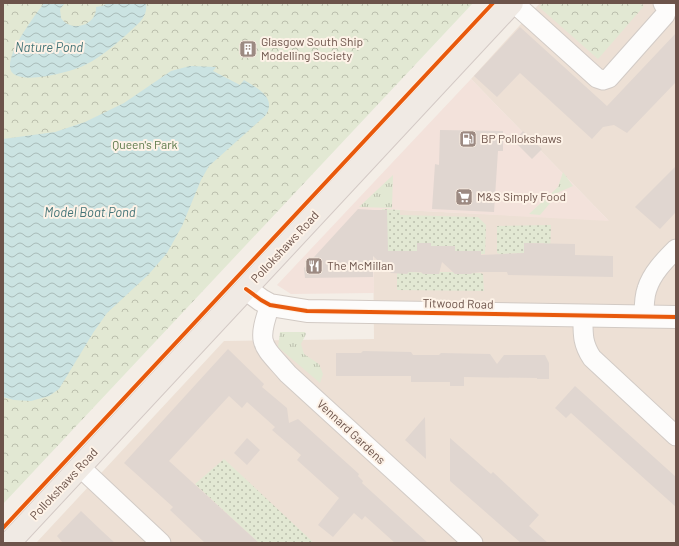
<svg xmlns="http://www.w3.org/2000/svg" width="679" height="546" font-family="Barlow,sans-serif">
	<defs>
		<pattern id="grass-tufts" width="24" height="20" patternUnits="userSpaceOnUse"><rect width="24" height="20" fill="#e2e8d3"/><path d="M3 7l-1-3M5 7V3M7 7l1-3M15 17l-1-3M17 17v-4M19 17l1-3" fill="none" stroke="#bbbfad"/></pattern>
		<pattern id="forest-crowns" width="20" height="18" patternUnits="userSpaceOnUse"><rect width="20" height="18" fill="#e2e8d3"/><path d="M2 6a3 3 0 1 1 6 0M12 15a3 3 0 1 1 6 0" fill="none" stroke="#bbbfad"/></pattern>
		<pattern id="garden-dots" width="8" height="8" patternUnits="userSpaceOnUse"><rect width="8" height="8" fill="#e2e8d3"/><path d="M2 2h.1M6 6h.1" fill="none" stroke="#bbbfad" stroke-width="1.8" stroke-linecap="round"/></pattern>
		<pattern id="water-waves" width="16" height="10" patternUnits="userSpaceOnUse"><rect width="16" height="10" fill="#cbe3e2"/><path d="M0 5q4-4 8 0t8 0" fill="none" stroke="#a9bbb9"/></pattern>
	</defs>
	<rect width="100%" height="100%" fill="#f4eee7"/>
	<path fill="#ede0d5" d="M 540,3 L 676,3 L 676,543 L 36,543 L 224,341 L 374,339 L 373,231 L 382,209 L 608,220 L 471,79 Z"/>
	<path fill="#f3e2db" d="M 471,79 L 609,221 L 383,209 L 382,231 L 373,231 L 374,293 L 291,294 L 277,285 Z"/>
	<path fill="url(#grass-tufts)" d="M 563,172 L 573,186 L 557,193 L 555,201 L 551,202 L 540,215 L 529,214 L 558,187 Z
		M 393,175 L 392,208 L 359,207 Z
		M 280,332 L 305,332 L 306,334 L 301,344 L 304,354 L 319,364 L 323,374 L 320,383 L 278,347 Z"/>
	<path fill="url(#forest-crowns)" d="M 3,3 L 473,3 L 3,504 Z
		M 542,3 L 641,3 L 644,6 L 598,59 L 539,7 Z"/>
	<path fill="url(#garden-dots)" d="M 382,209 L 400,210 L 400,215 L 478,217 L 486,225 L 485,254 L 481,254 L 481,251 L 455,251 L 455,246 L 447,246 L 447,251 L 417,243 L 417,251 L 388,251 L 382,230 Z
		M 551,225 L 550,255 L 544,254 L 544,243 L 524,243 L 524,253 L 500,254 L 497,253 L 497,226 Z
		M 409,272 C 419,272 428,274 439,274 L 440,272 L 453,272 L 455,274 L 480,273 L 483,274 L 484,291 L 397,290 L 397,273 Z
		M 224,459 L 314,543 L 259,543 L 195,484 Z"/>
	<path fill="url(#water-waves)" d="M 44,3 L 65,3 L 60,9 L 61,18 C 71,33 97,26 96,7 L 102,6 L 108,3 L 146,3 C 147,11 145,16 140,22 C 124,37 105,55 85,65 C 74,71 11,89 10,67 C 9,49 34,17 44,3 Z
		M 190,66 L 216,67 L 213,71 L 240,85 L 244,80 C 257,88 278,98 265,116 L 209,166 L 201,180 L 182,226 L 167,253 L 149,274 L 107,313 L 93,333 L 59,389 L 49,396 L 31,401 L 14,400 L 3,397 L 3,139 L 55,132 L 85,122 L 124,103 L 171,71 Z"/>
	<path fill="#e0d6d0" d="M 520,27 L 607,106 L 676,33 L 676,82 L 627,133 L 614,125 L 603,127 L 592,139 L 520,73 L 497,97 L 474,76 Z
		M 440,130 L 503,131 L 503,151 L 498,151 L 494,212 L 432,209 L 435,164 L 439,165 Z
		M 523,131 L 542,149 L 532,159 L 514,141 Z
		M 676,166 L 676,212 L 660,229 L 635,207 Z
		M 358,209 L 374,210 L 387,210 L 388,251 L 417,251 L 417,243 L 431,243 L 431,246 L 455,246 L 455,251 L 481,251 L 481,255 L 524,253 L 524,243 L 575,244 L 575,255 L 613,256 L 613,277 L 508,275 L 507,272 L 480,272 L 472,273 L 471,274 L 455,274 L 442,262 L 439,274 L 423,274 L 421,272 L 409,272 L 407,274 L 391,273 L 373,256 L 373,277 L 305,278 L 304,268 Z
		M 228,349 L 264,384 L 262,387 L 287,408 L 289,423 L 298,419 L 359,474 L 358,476 L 363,481 L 362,483 L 428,543 L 395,543 L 365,516 L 362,520 L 354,513 L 333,537 L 318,525 L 339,498 L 297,460 L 301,455 L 272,430 L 275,427 L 247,402 L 242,408 L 229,396 L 169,461 L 259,543 L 205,543 L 170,510 L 173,507 L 124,463 Z
		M 363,351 L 411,352 L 413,355 L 439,355 L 441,353 L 490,354 L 497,364 L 504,355 L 545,355 L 549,363 L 549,379 L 537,379 L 537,378 L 464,377 L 464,386 L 450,386 L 450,382 L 411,382 L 411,376 L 336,376 L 336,353 L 361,353 Z
		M 575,386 L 676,477 L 676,507 L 571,413 L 566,418 L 555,408 Z
		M 425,417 L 426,459 L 405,440 Z
		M 247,438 L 260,450 L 247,465 L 234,453 Z
		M 450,438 L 491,474 L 493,472 L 539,515 L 529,526 L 548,543 L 521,543 L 450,481 Z
		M 81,511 L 102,531 L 115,543 L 63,543 L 57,536 Z"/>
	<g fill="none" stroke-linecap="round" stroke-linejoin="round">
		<defs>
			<path id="street" d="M 514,3 L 597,78 L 603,80 L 609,78 L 665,15 L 667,10 L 663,3
				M 270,305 C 256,345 262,344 288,374 L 473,543
				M 583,316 C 583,333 582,343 592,358 L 676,436
				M 644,317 C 644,308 644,297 647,289 C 652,273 665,260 676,249
				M 80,467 L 161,543"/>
			<path id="secondary" d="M 246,289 L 261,300 L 270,305 L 307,311 L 676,317"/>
			<path id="primary" d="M 9,543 L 512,3"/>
		</defs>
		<use href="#street" stroke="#d2cbc6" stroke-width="21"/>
		<use href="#secondary" stroke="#d2cac4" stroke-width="24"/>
		<use href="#primary" stroke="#d3c9c5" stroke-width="24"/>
		<use href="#street" stroke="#fdfcfb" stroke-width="19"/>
		<use href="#secondary" stroke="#fdfcfb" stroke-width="22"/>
		<use href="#primary" stroke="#f0eae4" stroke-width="22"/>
		<defs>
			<path id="cycleway" d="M 246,289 L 261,300 L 270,305 L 307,311 L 676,317
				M 3,528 L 493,3"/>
		</defs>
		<use href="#cycleway" stroke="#fdf2e7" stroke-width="6"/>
		<use href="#cycleway" stroke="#e8590c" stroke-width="4"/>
	</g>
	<defs>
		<symbol id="building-square" viewBox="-11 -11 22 22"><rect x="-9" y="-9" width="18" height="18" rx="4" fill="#9c8a82" stroke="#fdf2e7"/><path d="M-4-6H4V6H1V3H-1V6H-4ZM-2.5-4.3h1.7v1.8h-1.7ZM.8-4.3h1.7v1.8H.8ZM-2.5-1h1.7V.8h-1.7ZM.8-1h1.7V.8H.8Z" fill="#fff"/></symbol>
		<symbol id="fuel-square" viewBox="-11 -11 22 22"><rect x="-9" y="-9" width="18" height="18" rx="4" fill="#9c8a82" stroke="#fdf2e7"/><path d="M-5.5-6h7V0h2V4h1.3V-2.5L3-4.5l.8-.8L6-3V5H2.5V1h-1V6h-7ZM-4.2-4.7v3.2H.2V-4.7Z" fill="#fff"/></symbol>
		<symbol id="supermarket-square" viewBox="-11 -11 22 22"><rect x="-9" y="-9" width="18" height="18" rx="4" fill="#9c8a82" stroke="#fdf2e7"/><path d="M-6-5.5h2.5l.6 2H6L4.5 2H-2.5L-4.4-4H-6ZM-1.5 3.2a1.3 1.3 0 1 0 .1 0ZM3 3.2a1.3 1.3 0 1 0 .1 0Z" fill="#fff"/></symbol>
		<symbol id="restaurant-square" viewBox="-11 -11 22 22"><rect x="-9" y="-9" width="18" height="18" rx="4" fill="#9c8a82" stroke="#fdf2e7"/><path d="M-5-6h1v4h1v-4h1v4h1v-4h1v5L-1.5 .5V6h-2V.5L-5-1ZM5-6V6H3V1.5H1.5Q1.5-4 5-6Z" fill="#fff"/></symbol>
	</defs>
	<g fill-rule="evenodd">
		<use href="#building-square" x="238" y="39" width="20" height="20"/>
		<use href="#fuel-square" x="458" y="129" width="20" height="20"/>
		<use href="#supermarket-square" x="454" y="187" width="20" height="20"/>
		<use href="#restaurant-square" x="304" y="256" width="20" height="20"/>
	</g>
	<g text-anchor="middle" stroke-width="4" stroke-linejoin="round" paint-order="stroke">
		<g font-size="12" fill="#6d544b" stroke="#fdf2e7" text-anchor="start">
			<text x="261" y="46">Glasgow South Ship<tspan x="261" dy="14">Modelling Society</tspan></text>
			<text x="481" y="143">BP Pollokshaws</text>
			<text x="477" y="201">M&amp;S Simply Food</text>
			<text x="327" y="270">The McMillan</text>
		</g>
		<g font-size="12" fill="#5a7848" stroke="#fdf2e7">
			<text x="145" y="149">Queen's Park</text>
		</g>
		<g font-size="12" fill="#6d544b" stroke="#fdf2e7">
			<text transform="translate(285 247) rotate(-47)" y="4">Pollokshaws Road</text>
			<text transform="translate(458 304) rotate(1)" y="4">Titwood Road</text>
			<text transform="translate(351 432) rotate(43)" y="4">Vennard Gardens</text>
			<text transform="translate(64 484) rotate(-47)" y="4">Pollokshaws Road</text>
		</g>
		<g font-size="13" font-style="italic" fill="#457578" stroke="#fdf2e7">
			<text x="49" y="52">Nature Pond</text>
			<text x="90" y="217">Model Boat Pond</text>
		</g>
	</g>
	<rect width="679" height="546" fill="none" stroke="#6d544b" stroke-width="8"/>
</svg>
